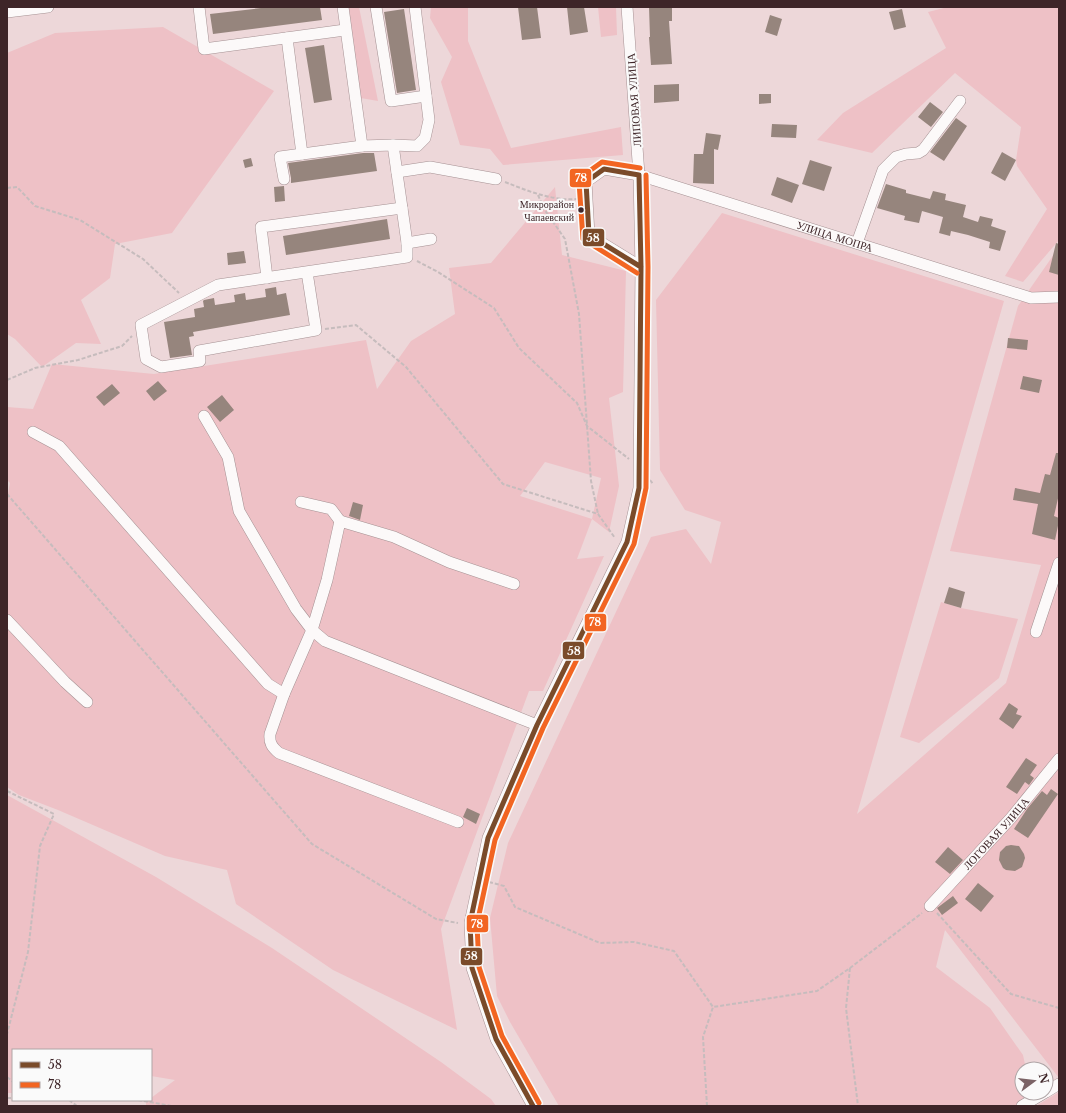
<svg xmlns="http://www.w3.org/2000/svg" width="1066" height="1113" font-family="'Libre Baskerville',serif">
	<rect width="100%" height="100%" fill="#edd7d9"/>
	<path fill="#eec1c6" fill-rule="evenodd" d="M 345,7 L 359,7 L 378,101 L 355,97 Z
		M 431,7 L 468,7 L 468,41 L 511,148 L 621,127 L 623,155 L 503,165 L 490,149 L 460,145 L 441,82 L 452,57 L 430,18 Z
		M 598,7 L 616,7 L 617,35 L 601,37 Z
		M 948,7 L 1059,7 L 1059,240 L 1023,282 L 1005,276 L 1047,209 L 1017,166 L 1016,160 L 1021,127 L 955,73 L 872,153 L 817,140 L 843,113 L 946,48 L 928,12 Z
		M 163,27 L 274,91 L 172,233 L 115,244 L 110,278 L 81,300 L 101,344 L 76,343 L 42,367 L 15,339 L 7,334 L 7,53 L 55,33 Z
		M 555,187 L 562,255 L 626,271 L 623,392 L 609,398 L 619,486 L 609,532 L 592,519 L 577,559 L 604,556 L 543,691 L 529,691 L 441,929 L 457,1030 L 333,970 L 236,904 L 227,870 L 165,856 L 58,810 L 19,795 L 7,787 L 7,499 L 10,483 L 7,480 L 7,407 L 33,409 L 52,364 L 154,374 L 366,340 L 377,389 L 411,341 L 455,314 L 449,268 L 491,263 ZM 545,462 L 601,478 L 592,519 L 520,496 Z
		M 722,213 L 1004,301 L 857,814 L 1006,683 L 1041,565 L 950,551 L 1018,306 L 1059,247 L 1059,1078 L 945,930 L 936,967 L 990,1008 L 1023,1055 L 1026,1069 L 1022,1069 L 1022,1093 L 1032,1093 L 1036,1106 L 559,1106 L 510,1022 L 497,996 L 490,918 L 508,843 L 651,537 L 686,529 L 711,564 L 721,522 L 685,510 L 660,470 L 656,300 Z
		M 941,602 L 961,608 L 1018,619 L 999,678 L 919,743 L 900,737 Z
		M 7,795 L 156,877 L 272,948 L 441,1062 L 491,1099 L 496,1106 L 146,1106 L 146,1102 L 151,1100 L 151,1098 L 175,1080 L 151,1076 L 151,1050 L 13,1050 L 13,1093 L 7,1093 Z
		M 1059,1092 L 1059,1106 L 1036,1106 Z"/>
	<path fill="#96857d" d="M 270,7 L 320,7 L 322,20 L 213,34 L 210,14 Z
		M 518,7 L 537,7 L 541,38 L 522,40 Z
		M 567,7 L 584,7 L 588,32 L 570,35 Z
		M 649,7 L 672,7 L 672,21 L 669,21 L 672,64 L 651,65 L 649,37 L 650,37 Z
		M 404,9 L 416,90 L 397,93 L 384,12 Z
		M 902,9 L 906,27 L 894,30 L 889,12 Z
		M 770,15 L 782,19 L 777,36 L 765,32 Z
		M 324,45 L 332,100 L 314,103 L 305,48 Z
		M 679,84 L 679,101 L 654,103 L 654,85 Z
		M 759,94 L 771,94 L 771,103 L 759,104 Z
		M 930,102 L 943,112 L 931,127 L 918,117 Z
		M 956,118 L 967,126 L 944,161 L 930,152 Z
		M 772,124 L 797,125 L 796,138 L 771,137 Z
		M 706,133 L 721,135 L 718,150 L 714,149 L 714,184 L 693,183 L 694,154 L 703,154 Z
		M 1002,152 L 1016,160 L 1005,181 L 991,173 Z
		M 363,153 L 374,153 L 377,171 L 291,183 L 291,178 L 288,163 Z
		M 251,158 L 253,166 L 245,168 L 243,160 Z
		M 810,160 L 832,167 L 824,191 L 802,184 Z
		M 777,177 L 799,185 L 792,203 L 771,195 Z
		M 886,184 L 906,190 L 906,193 L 930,199 L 933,191 L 946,194 L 945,200 L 966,205 L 963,217 L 978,222 L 980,216 L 993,219 L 991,226 L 1006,231 L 1000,251 L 989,248 L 990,242 L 968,235 L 951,231 L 950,236 L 939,233 L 943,217 L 922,211 L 919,223 L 904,220 L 905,216 L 877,208 Z
		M 284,186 L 285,201 L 275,202 L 274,187 Z
		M 387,219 L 390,239 L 286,255 L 283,236 Z
		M 1056,243 L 1059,244 L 1059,275 L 1049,272 Z
		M 244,251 L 246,263 L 228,265 L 227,253 Z
		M 276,287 L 277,295 L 286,293 L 290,315 L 193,332 L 194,336 L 189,337 L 192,355 L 170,358 L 164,322 L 195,317 L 194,309 L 204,307 L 203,301 L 204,300 L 214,298 L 215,305 L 235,302 L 234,295 L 245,293 L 246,300 L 266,297 L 265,289 Z
		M 1008,338 L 1028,340 L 1027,350 L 1007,348 Z
		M 1023,376 L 1042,380 L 1039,393 L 1020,389 Z
		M 158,381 L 167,391 L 154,401 L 146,391 Z
		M 112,384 L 120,393 L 104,406 L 96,397 Z
		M 222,395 L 234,410 L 220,422 L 207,407 Z
		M 1056,453 L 1059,453 L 1059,494 L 1054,516 L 1059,518 L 1059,521 L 1055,540 L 1032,534 L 1038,504 L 1013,500 L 1015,488 L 1040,493 L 1045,474 L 1050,475 Z
		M 353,502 L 363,505 L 360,520 L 349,516 Z
		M 949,587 L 965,592 L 961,608 L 944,603 Z
		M 1009,703 L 1018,709 L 1016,714 L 1022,716 L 1013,729 L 999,719 Z
		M 1026,758 L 1037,765 L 1030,775 L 1034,778 L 1029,785 L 1025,782 L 1017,794 L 1006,787 Z
		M 1051,789 L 1058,794 L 1028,838 L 1014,829 L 1027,809 L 1042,791 L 1047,795 Z
		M 467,808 L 480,814 L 476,824 L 463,817 Z
		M 1011,845 L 1019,846 L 1024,854 L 1025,858 L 1022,867 L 1015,871 L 1006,870 L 1003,868 L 999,860 L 1000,852 L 1006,846 Z
		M 948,847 L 963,860 L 950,874 L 935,862 Z
		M 978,883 L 994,896 L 981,912 L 965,899 Z
		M 953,896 L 958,903 L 942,915 L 937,908 Z"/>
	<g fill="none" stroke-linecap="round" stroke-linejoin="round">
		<defs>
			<g id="minor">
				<path d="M 199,7 L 204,49 L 345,30"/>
				<path d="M 343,7 L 362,146"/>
				<path d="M 376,7 L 391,101 L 426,96"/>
				<path d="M 7,12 L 48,7"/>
				<path d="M 287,38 L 302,154"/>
				<path d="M 393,145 L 417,146 L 425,138 L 429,120 L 415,7"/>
				<path d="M 397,172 L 430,167 L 496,179"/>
				<path d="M 284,179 L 280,157 L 362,146 L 393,145 L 407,243 L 407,257 L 218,285 L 141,325 L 146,359 L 161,367 L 200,361 L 199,351 L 316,330 L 307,272"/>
				<path d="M 407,243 L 431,239"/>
				<path d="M 857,243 L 883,170 L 896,157 L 906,154 L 918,153 L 923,150 L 960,101"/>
				<path id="s1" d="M 641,267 L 589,235 L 586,182 L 604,169 L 639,175 L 1031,298 L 1059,297"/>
				<path d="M 267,278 L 261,227 L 402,208"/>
				<path d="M 204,416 L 228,457 L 239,511 L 296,609 L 312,630 L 325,641 L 537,725"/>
				<path d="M 33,432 L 59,446 L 268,684 L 284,694"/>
				<path d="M 301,502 L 331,509 L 340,521"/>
				<path d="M 7,620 L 65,682 L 87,702"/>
				<path d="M 1036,632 L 1059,563"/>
				<path d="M 458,822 L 279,753 C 272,747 269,743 270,734 L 284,694 L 312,630 L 327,580 L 340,521 L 394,537 L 449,562 L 514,584"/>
				<path id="s2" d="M 930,906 L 1011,818 L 1059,759"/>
				<path d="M 1046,1092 L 1059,1084"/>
				<path d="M 533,1106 L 496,1039 L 472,968 L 470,923 L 488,838 L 537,725 L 627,542 L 639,488 L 641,267 L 639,175 L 627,7"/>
				<path d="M 1022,1106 L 1044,1093"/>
			</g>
		</defs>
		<use href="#minor" stroke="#a59193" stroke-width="12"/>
		<path stroke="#c6bcbd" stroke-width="2" stroke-dasharray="4 2" stroke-linecap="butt" d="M 505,182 C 528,191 552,201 577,199
			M 7,188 L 17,187 L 35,206 L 80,220 L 143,259 L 179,293
			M 538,195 L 544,209 L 565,239 L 579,314 L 591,481 L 598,514
			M 417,261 L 438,272 L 494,308 L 519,348 L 577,403 L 587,426 L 629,459
			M 325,329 L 356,325 L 406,367 L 503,484 L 598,514 L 615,538
			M 7,380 L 35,368 L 78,360 L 122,346 L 132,336
			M 650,480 L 653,484
			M 7,494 L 312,844 L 436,919 L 458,923
			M 7,791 L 54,814 L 40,846 L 28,952 L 7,1034
			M 489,882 L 504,886 L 515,907 L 600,943 L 634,942 L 674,951 L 713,1007
			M 937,913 L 1011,994 L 1059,1008
			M 850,968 L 846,1008 L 858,1106
			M 7,1077 L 13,1082
			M 7,1098 L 13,1098
			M 69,1100 L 77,1106
			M 138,1100 L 172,1106
			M 707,1106 L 703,1037 L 713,1007 L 817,991 L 850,968 L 922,913"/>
		<use href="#minor" stroke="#fcf9f9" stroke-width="11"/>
		<defs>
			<path id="bus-1" d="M 639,175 L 604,169 L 586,182 L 589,235 L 641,267
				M 533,1106 L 496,1039 L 472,968 L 470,923 L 488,838 L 537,725 L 627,542 L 639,488 L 641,267 L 639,175"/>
			<path id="bus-2" d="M 637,273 L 583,239 L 579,182 L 581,177 L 602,162 L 640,168
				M 539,1103 L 502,1036 L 479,967 L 477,924 L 495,840 L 543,728 L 634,544 L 646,488 L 648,267 L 646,175"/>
		</defs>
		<use href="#bus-1" stroke="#fafafa" stroke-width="8"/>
		<use href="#bus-2" stroke="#fafafa" stroke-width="8"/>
		<use href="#bus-1" stroke="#7a4b2a" stroke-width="5"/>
		<use href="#bus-2" stroke="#f26522" stroke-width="5"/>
	</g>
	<circle fill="#3e2528" stroke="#fafafa" stroke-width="1.5" cx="581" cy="210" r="3.5"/>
	<g text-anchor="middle" stroke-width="4" stroke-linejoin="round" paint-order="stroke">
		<g font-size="10" fill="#3e2528" stroke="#fafafa" text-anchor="end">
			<text x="574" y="208">Микрорайон<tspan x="574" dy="13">Чапаевский</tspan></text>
		</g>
		<g font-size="11" fill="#3e2528" stroke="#fafafa">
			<text transform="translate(634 100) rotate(-94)" y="4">ЛИПОВАЯ УЛИЦА</text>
			<text dy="4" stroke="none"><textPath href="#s1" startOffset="377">УЛИЦА МОПРА</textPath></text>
			<text dy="4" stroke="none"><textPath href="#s2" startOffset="98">ЛОГОВАЯ УЛИЦА</textPath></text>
		</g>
	</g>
	<g stroke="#fafafa" stroke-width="1.5">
		<rect x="569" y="168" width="23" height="20" rx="4" fill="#f26522"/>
		<rect x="582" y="228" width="23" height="19" rx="4" fill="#7a4b2a"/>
		<rect x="584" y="613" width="23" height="19" rx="4" fill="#f26522"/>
		<rect x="562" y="641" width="23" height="19" rx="4" fill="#7a4b2a"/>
		<rect x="466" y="914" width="23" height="19" rx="4" fill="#f26522"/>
		<rect x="460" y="947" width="23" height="19" rx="4" fill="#7a4b2a"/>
	</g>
	<g font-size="11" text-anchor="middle" font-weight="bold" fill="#fff">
		<text x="581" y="182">78</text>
		<text x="593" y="242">58</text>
		<text x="595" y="626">78</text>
		<text x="574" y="655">58</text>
		<text x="477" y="928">78</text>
		<text x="471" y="960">58</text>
	</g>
	<rect width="1066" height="1113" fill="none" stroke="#3e2528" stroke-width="16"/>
	<rect x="12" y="1049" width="140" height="52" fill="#fafafa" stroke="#afa5a6"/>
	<rect x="20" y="1062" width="20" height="6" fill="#7a4b2a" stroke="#afa5a6"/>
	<text x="48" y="1069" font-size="12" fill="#3e2528">58</text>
	<rect x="20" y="1082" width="20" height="6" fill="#f26522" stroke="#afa5a6"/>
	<text x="48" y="1089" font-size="12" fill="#3e2528">78</text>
	<g transform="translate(1034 1081) rotate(75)"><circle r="19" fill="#fafafa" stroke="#afa5a6"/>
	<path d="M0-3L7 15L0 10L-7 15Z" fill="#7b6366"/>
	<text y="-6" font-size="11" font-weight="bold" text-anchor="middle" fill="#3e2528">N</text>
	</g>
</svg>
